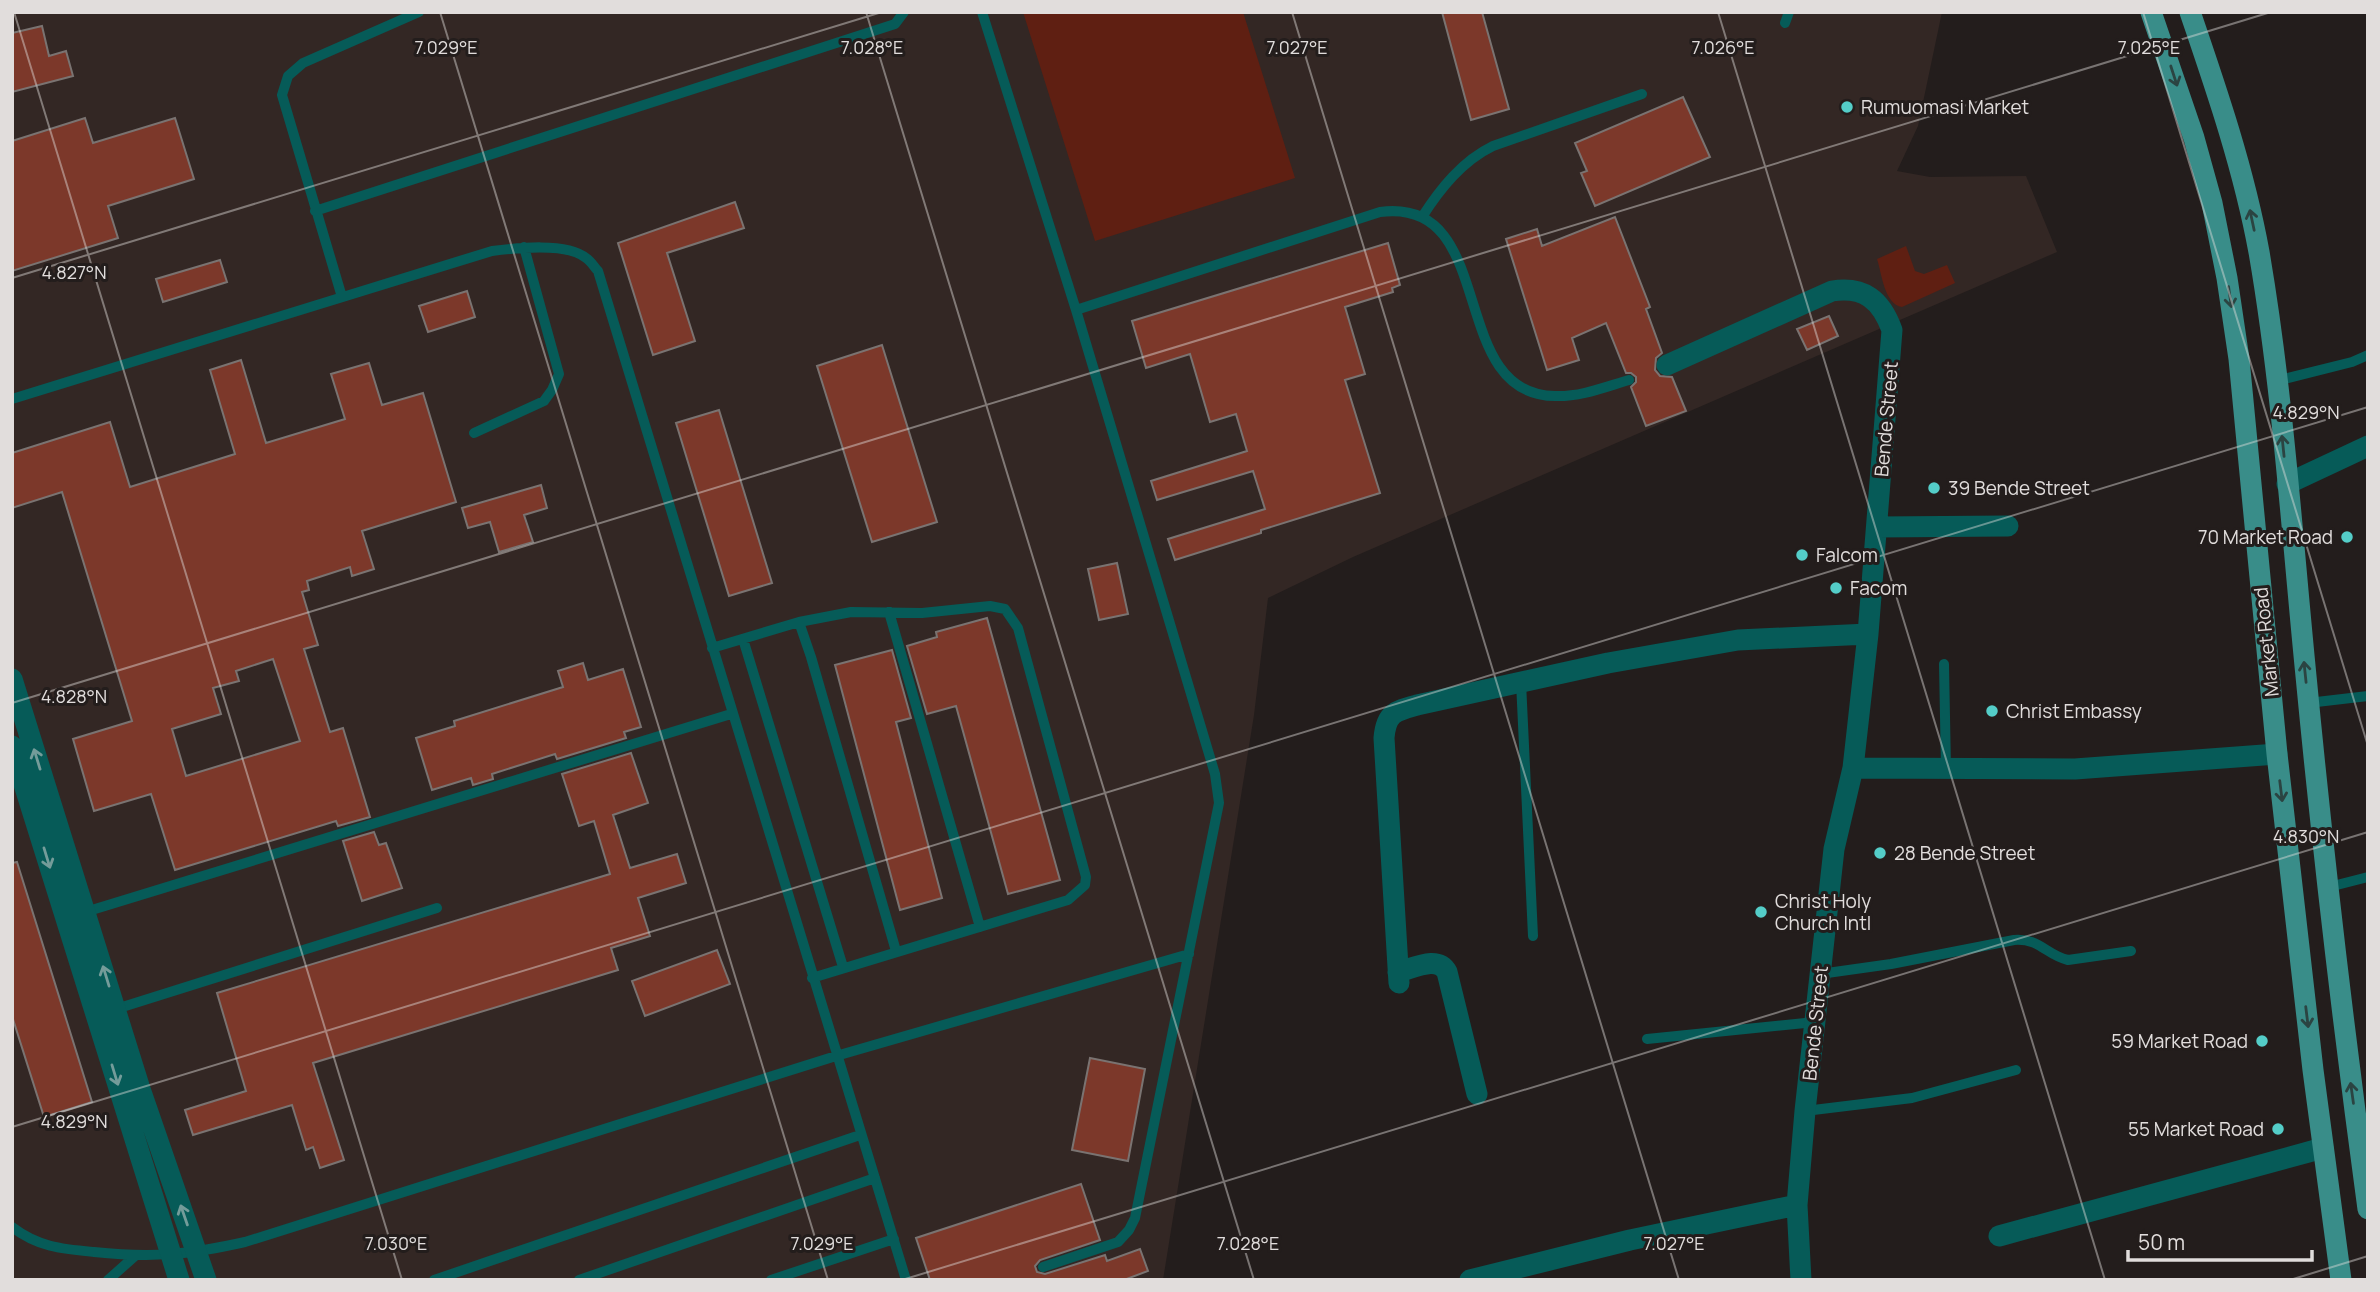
<svg xmlns="http://www.w3.org/2000/svg" width="2380" height="1292" font-family="Manrope,sans-serif">
	<rect width="100%" height="100%" fill="#231d1c"/>
	<path fill="#332724" d="M 12,12 L 1942,12 L 1918,126 L 1897,171 L 1930,177 L 2026,176 L 2057,252 L 1353,557 L 1268,598 L 1254,715 L 1163,1280 L 12,1280 Z"/>
	<path fill="#5f1f12" d="M 1023,12 L 1243,12 L 1295,178 L 1095,241 Z
		M 1906,246 L 1915,271 L 1924,274 L 1947,265 L 1955,283 L 1902,307 C 1884,304 1882,274 1877,259 Z"/>
	<path fill="#7c382a" stroke="#7a7371" stroke-width="2" fill-rule="evenodd" d="M 1442,12 L 1482,12 L 1509,109 L 1471,120 Z
		M 42,26 L 49,56 L 66,51 L 73,76 L 12,92 L 12,33 Z
		M 1683,97 L 1710,157 L 1595,206 L 1581,173 L 1587,171 L 1575,143 Z
		M 85,118 L 93,143 L 175,118 L 194,179 L 108,206 L 118,238 L 12,271 L 12,141 Z
		M 735,202 L 744,228 L 667,253 L 695,341 L 653,355 L 618,243 Z
		M 1615,217 L 1650,307 L 1646,309 L 1662,353 L 1656,358 L 1655,370 L 1660,376 L 1672,377 L 1686,411 L 1646,426 L 1631,387 L 1636,382 L 1636,377 L 1631,373 L 1626,373 L 1606,323 L 1572,338 L 1579,360 L 1547,370 L 1506,239 L 1537,229 L 1542,246 Z
		M 1388,243 L 1400,285 L 1392,288 L 1393,292 L 1345,307 L 1365,374 L 1345,380 L 1380,493 L 1261,530 L 1261,533 L 1175,560 L 1168,539 L 1265,509 L 1253,471 L 1157,500 L 1151,481 L 1247,451 L 1236,414 L 1210,422 L 1190,354 L 1146,368 L 1132,321 Z
		M 220,260 L 227,282 L 163,302 L 156,279 Z
		M 467,291 L 475,317 L 428,332 L 419,306 Z
		M 1829,316 L 1838,336 L 1807,350 L 1797,329 Z
		M 882,345 L 937,522 L 872,542 L 817,366 Z
		M 241,360 L 266,443 L 345,419 L 331,374 L 369,363 L 382,405 L 423,393 L 456,502 L 362,531 L 374,569 L 352,576 L 350,567 L 307,581 L 309,590 L 302,592 L 318,645 L 304,649 L 330,732 L 343,728 L 370,817 L 338,826 L 336,821 L 175,870 L 151,794 L 94,811 L 73,739 L 132,721 L 62,492 L 12,508 L 12,453 L 110,422 L 130,487 L 235,454 L 210,370 ZM 273,659 L 300,741 L 186,776 L 172,729 L 221,714 L 213,688 L 239,681 L 236,671 Z
		M 719,410 L 772,583 L 729,596 L 676,423 Z
		M 541,485 L 547,508 L 524,515 L 533,542 L 499,552 L 490,522 L 468,528 L 462,508 Z
		M 1117,563 L 1128,614 L 1099,620 L 1088,569 Z
		M 987,618 L 1060,880 L 1008,894 L 956,706 L 927,714 L 907,646 L 937,637 L 936,632 Z
		M 892,650 L 911,718 L 896,722 L 942,898 L 900,910 L 835,665 Z
		M 583,663 L 588,680 L 623,669 L 641,727 L 624,732 L 626,738 L 557,759 L 555,754 L 492,774 L 493,779 L 473,785 L 471,778 L 432,790 L 416,738 L 455,726 L 454,721 L 563,687 L 558,671 Z
		M 631,753 L 648,803 L 613,815 L 630,868 L 677,854 L 686,883 L 638,898 L 650,936 L 611,948 L 618,970 L 313,1063 L 344,1160 L 320,1168 L 313,1147 L 306,1150 L 292,1105 L 193,1135 L 185,1110 L 246,1091 L 217,993 L 610,874 L 594,821 L 579,826 L 562,774 Z
		M 374,832 L 379,845 L 386,843 L 402,888 L 362,901 L 343,841 Z
		M 17,862 L 92,1102 L 44,1117 L 12,1016 L 12,863 Z
		M 717,950 L 730,984 L 645,1016 L 632,981 Z
		M 1090,1058 L 1145,1069 L 1128,1161 L 1072,1150 Z
		M 1081,1184 L 1100,1240 L 1040,1260 L 1035,1266 L 1037,1272 L 1045,1274 L 1105,1255 L 1107,1261 L 1140,1249 L 1148,1271 L 1124,1280 L 930,1280 L 916,1238 Z"/>
	<g fill="none" stroke-linecap="round" stroke-linejoin="round">
		<path stroke="#065b58" stroke-width="10" d="M 982,12 L 1076,310 L 1215,774 L 1219,803 L 1135,1218 L 1129,1230 L 1118,1242 L 1043,1267
			M 1785,23 L 1789,12
			M 315,211 L 895,24 L 904,12
			M 1422,217 C 1440,189 1462,161 1493,146 L 1642,94
			M 342,297 L 282,95 L 288,76 L 303,63 L 419,12
			M 1076,310 L 1380,212 C 1500,196 1445,395 1555,396 C 1580,397 1605,387 1629,380
			M 2276,381 L 2352,362 L 2368,355
			M 12,399 L 492,251 C 516,248 567,242 586,258 C 591,261 594,267 598,271 L 906,1280
			M 474,433 L 544,401 L 552,390 L 559,374 L 524,247
			M 889,612 L 980,927
			M 799,622 L 811,657 L 896,951
			M 743,639 L 843,967
			M 712,648 L 799,622 L 851,612 L 922,613 L 990,606 L 1005,609 L 1018,628 L 1086,877 L 1085,885 L 1068,900 L 812,978
			M 1944,664 L 1946,769
			M 1521,682 L 1533,936
			M 2308,703 L 2368,696
			M 2329,887 L 2368,877
			M 82,913 L 731,714
			M 1820,974 L 1891,964 L 2014,940 C 2040,938 2046,955 2068,960 L 2131,951
			M 116,1009 L 437,908
			M 1647,1039 L 1815,1022
			M 1805,1111 L 1912,1098 L 2016,1070
			M 12,1227 C 38,1247 62,1249 94,1252 C 153,1258 187,1255 245,1242 L 836,1056 L 1189,954
			M 108,1280 L 135,1256
			M 434,1280 L 860,1135
			M 579,1280 L 875,1178
			M 771,1280 L 894,1239"/>
		<path stroke="#065b58" stroke-width="21" d="M 1667,365 L 1832,291 C 1864,286 1881,300 1892,330 L 1868,634 L 1853,768 L 1834,849 L 1805,1111 L 1797,1205 L 1801,1280
			M 2287,484 L 2368,446
			M 1877,527 L 2008,526
			M 12,679 L 140,1089 L 206,1280
			M 12,746 L 179,1280
			M 1853,768 L 2075,769 L 2277,754
			M 1398,972 C 1414,968 1438,955 1447,972 L 1477,1094
			M 1399,983 L 1384,738 C 1386,713 1395,711 1417,705 L 1608,663 L 1738,640 L 1868,634
			M 1999,1236 L 2323,1148
			M 1470,1280 L 1630,1240 L 1797,1205"/>
		<path stroke="#398d89" stroke-width="21" d="M 2151,12 L 2194,138 L 2212,203 L 2227,278 L 2239,359 L 2277,754 L 2313,1070 L 2341,1280
			M 2190,12 C 2217,91 2244,170 2259,252 C 2283,392 2292,535 2306,676 C 2323,854 2344,1032 2368,1209"/>
	</g>
	<defs><path id="oneway-shaft" d="M-6 0H5M1.5-3L5.5 0L1.5 3" fill="none" stroke-width="1.6" stroke-linecap="round" stroke-linejoin="round" transform="scale(1.75)"/></defs>
	<g stroke="#2b4442">
		<use href="#oneway-shaft" transform="translate(2174 76) rotate(72)"/>
		<use href="#oneway-shaft" transform="translate(2252 220) rotate(-102)"/>
		<use href="#oneway-shaft" transform="translate(2230 297) rotate(82)"/>
		<use href="#oneway-shaft" transform="translate(2283 446) rotate(-96)"/>
		<use href="#oneway-shaft" transform="translate(2305 672) rotate(-96)"/>
		<use href="#oneway-shaft" transform="translate(2281 791) rotate(83)"/>
		<use href="#oneway-shaft" transform="translate(2307 1017) rotate(83)"/>
		<use href="#oneway-shaft" transform="translate(2352 1093) rotate(-98)"/>
	</g>
	<g stroke="#749c9a">
		<use href="#oneway-shaft" transform="translate(37 759) rotate(-107)"/>
		<use href="#oneway-shaft" transform="translate(47 858) rotate(73)"/>
		<use href="#oneway-shaft" transform="translate(106 976) rotate(-107)"/>
		<use href="#oneway-shaft" transform="translate(115 1075) rotate(73)"/>
		<use href="#oneway-shaft" transform="translate(184 1215) rotate(-109)"/>
	</g>
	<path fill="none" stroke="#e1dddc" stroke-width="2" stroke-opacity="0.45" d="M 14,12 L 402,1280M 440,12 L 828,1280M 866,12 L 1254,1280M 1292,12 L 1679,1280M 1718,12 L 2105,1280M 2143,12 L 2368,746M 12,278 L 882,12M 12,703 L 2271,12M 12,1127 L 2368,407M 902,1280 L 2368,832M 2290,1280 L 2368,1256"/>
	<g fill="#54cdc8" stroke="#231d1c" stroke-width="2.5">
		<circle cx="1847" cy="107" r="7"/>
		<circle cx="1934" cy="488" r="7"/>
		<circle cx="2347" cy="537" r="7"/>
		<circle cx="1802" cy="555" r="7"/>
		<circle cx="1836" cy="588" r="7"/>
		<circle cx="1992" cy="711" r="7"/>
		<circle cx="1880" cy="853" r="7"/>
		<circle cx="1761" cy="912" r="7"/>
		<circle cx="2262" cy="1041" r="7"/>
		<circle cx="2278" cy="1129" r="7"/>
	</g>
	<g text-anchor="middle" stroke-width="6" stroke-linejoin="round" paint-order="stroke">
		<g font-size="19" fill="#e1dddc" stroke="#231d1c" text-anchor="start">
			<text x="1861" y="114">Rumuomasi Market</text>
			<text x="1948" y="495">39 Bende Street</text>
			<text x="2333" y="544" text-anchor="end">70 Market Road</text>
			<text x="1816" y="562">Falcom</text>
			<text x="1850" y="595">Facom</text>
			<text x="2006" y="718">Christ Embassy</text>
			<text x="1894" y="860">28 Bende Street</text>
			<text x="1775" y="908">Christ Holy<tspan x="1775" dy="22">Church Intl</tspan></text>
			<text x="2248" y="1048" text-anchor="end">59 Market Road</text>
			<text x="2264" y="1136" text-anchor="end">55 Market Road</text>
		</g>
		<g font-size="19" fill="#e1dddc" stroke="#231d1c">
			<text transform="translate(1886 419) rotate(-85)" y="7">Bende Street</text>
			<text transform="translate(2266 642) rotate(-96)" y="7">Market Road</text>
			<text transform="translate(1815 1023) rotate(-84)" y="7">Bende Street</text>
		</g>
	</g>
	<g font-size="18" text-anchor="middle" fill="#e1dddc" stroke="#231d1c" stroke-width="6" stroke-linejoin="round" paint-order="stroke">
		<text x="446" y="54">7.029°E</text>
		<text x="872" y="54">7.028°E</text>
		<text x="1297" y="54">7.027°E</text>
		<text x="1723" y="54">7.026°E</text>
		<text x="2149" y="54">7.025°E</text>
		<text x="74" y="279">4.827°N</text>
		<text x="2306" y="419">4.829°N</text>
		<text x="74" y="703">4.828°N</text>
		<text x="2306" y="843">4.830°N</text>
		<text x="74" y="1128">4.829°N</text>
		<text x="396" y="1250">7.030°E</text>
		<text x="822" y="1250">7.029°E</text>
		<text x="1248" y="1250">7.028°E</text>
		<text x="1674" y="1250">7.027°E</text>
	</g>
	<rect width="2380" height="1292" fill="none" stroke="#e1dddc" stroke-width="28"/>
	<path d="M2128 1250v10h184v-10" fill="none" stroke="#e1dddc" stroke-width="3.5"/>
	<text x="2138" y="1250" font-size="21" fill="#e1dddc" stroke="#231d1c" stroke-width="5" paint-order="stroke">50 m</text>
</svg>
